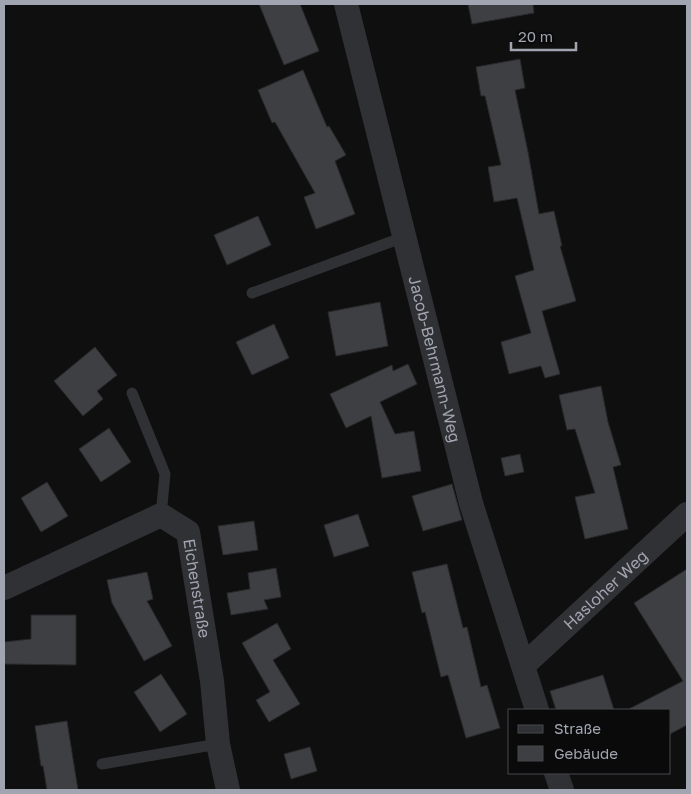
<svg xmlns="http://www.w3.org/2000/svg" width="691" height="794" font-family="'Golos Text',sans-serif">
	<rect width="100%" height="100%" fill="#0f0f10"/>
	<path fill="#3e3f43" stroke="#29292c" d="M 259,4 L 300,4 L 319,51 L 284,65 Z
		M 468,4 L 533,4 L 534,13 L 472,24 Z
		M 520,59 L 525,88 L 515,90 L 528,152 L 539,214 L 554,211 L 562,246 L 560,246 L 576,301 L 542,311 L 560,374 L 545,378 L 541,366 L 509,374 L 501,342 L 531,333 L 515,276 L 534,270 L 517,198 L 494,202 L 488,167 L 501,165 L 485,96 L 481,96 L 476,67 Z
		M 303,70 L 327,127 L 329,126 L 346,155 L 335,161 L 355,214 L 316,229 L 304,197 L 315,193 L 275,122 L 272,123 L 258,90 Z
		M 258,216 L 271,245 L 227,265 L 214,235 Z
		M 380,302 L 388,346 L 336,356 L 328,312 Z
		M 274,324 L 289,358 L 252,375 L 236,342 Z
		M 95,347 L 117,375 L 97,391 L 103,399 L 83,416 L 54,381 Z
		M 408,364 L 417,384 L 380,402 L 395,434 L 414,431 L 421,471 L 382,478 L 371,416 L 346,428 L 330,394 L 392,365 L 393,371 Z
		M 601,386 L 608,422 L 621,465 L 613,467 L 628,529 L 585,539 L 575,497 L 595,493 L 575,429 L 567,430 L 559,395 Z
		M 109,428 L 131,462 L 101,482 L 79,449 Z
		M 520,454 L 524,472 L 505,476 L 501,458 Z
		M 47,482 L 68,516 L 41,532 L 21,498 Z
		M 452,484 L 462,520 L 423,531 L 412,496 Z
		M 358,514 L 369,546 L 334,557 L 324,525 Z
		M 254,521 L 258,550 L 223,555 L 218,526 Z
		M 447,564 L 463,628 L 467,627 L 481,687 L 487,685 L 500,728 L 466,738 L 448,675 L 441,677 L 425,612 L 422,613 L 412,572 Z
		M 276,568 L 281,597 L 264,600 L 268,609 L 231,615 L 227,593 L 250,589 L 248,573 Z
		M 687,569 L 687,725 L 670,734 L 670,710 L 627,710 L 683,681 L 634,603 Z
		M 147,572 L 153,599 L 147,601 L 172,646 L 144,661 L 112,603 L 107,580 Z
		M 31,615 L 76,615 L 76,665 L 4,664 L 4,642 L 31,639 Z
		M 277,623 L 291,649 L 273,660 L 300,704 L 269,722 L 256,700 L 270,692 L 242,643 Z
		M 161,674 L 187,714 L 160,732 L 134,692 Z
		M 603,675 L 614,710 L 556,710 L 550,691 Z
		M 67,721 L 78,790 L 47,790 L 43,766 L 41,766 L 35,726 Z
		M 310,747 L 317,771 L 291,779 L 284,754 Z"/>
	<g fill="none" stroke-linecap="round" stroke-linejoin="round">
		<path stroke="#303135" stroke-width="11" d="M 252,293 L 404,237
			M 132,393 L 165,474 L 161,515
			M 102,764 L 218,744"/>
		<g stroke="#303135" stroke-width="24">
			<path id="s1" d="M 346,4 L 471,503 L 537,710"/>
			<path id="s2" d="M 4,588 L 161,515 L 188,532 L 212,681 L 218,744 L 228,790"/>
			<path id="s3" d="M 524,665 L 687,514"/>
			<path d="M 556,773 L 562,790"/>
		</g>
	</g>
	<g text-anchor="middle" stroke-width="4" stroke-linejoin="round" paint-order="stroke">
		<g font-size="16" fill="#a1a5b1" stroke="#0a0a0b">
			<text dy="6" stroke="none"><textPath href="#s1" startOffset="366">Jacob-Behrmann-Weg</textPath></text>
			<text dy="6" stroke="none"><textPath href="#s2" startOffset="262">Eichenstraße</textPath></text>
			<text dy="6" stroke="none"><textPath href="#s3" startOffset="111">Hasloher Weg</textPath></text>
		</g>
	</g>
	<rect width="691" height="794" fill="none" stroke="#a1a5b1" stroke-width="10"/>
	<rect x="508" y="709" width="162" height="65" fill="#0a0a0b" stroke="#46484d"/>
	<rect x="518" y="725" width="25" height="8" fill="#303135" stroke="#46484d"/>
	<text x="554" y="734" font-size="15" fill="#a1a5b1">Straße</text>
	<rect x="518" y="746" width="25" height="15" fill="#3e3f43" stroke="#46484d"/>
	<text x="554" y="759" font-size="15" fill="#a1a5b1">Gebäude</text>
	<path d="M511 42v8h65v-8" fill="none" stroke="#a1a5b1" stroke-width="2.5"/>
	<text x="518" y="42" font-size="15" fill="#a1a5b1" stroke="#0a0a0b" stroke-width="4" paint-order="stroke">20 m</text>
</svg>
